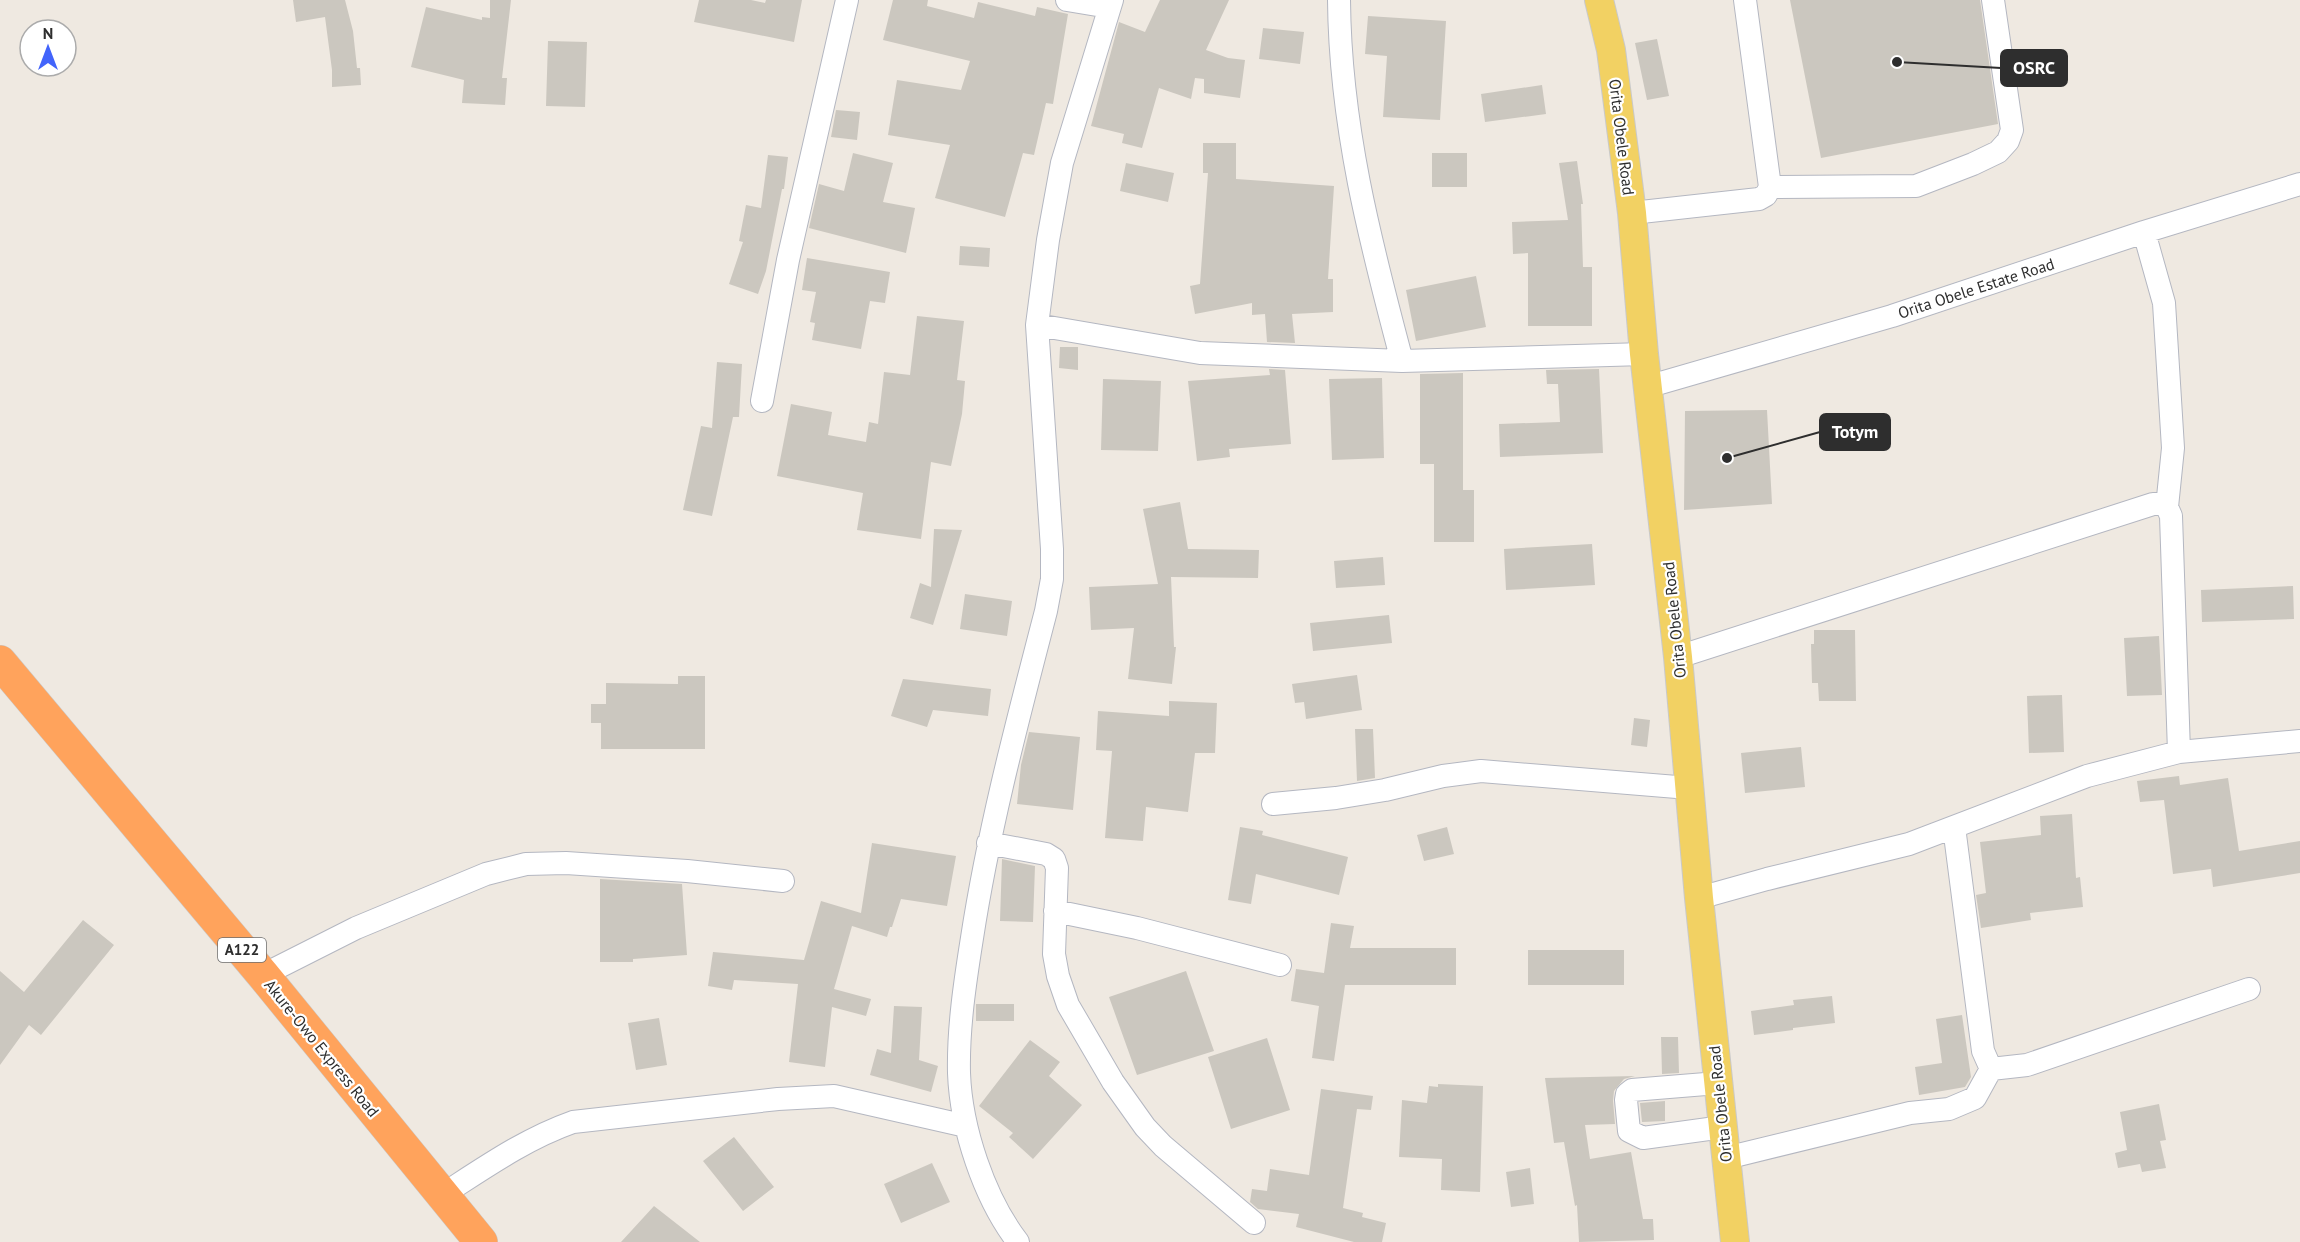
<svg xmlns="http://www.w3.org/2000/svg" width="2300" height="1242" font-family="'PT Sans',sans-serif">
	<rect width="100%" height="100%" fill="#efe9e1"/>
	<path fill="#cbc7bf" d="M 293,0 L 345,0 L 353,31 L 357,68 L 360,68 L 361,85 L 332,87 L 332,70 L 325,17 L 296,22 Z
		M 490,0 L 511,0 L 502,78 L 507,78 L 505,105 L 462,103 L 464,80 L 411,67 L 426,7 L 482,20 L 482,17 L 490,18 Z
		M 699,0 L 751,0 L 765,3 L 766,0 L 802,0 L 794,42 L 694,22 Z
		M 893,0 L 928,0 L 927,6 L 974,18 L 978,2 L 1035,16 L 1037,7 L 1068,14 L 1053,104 L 1046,103 L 1034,155 L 1023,153 L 1005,217 L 935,198 L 950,145 L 888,135 L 897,80 L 961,90 L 970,61 L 883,40 Z
		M 1160,0 L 1229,0 L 1206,50 L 1228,58 L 1245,60 L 1240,98 L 1204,93 L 1204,79 L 1195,78 L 1191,99 L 1159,88 L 1142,148 L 1122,143 L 1124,134 L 1091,126 L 1119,22 L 1145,32 Z
		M 1790,0 L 1980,0 L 1998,124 L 1821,158 Z
		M 1368,16 L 1446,21 L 1440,120 L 1383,117 L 1387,56 L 1365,54 Z
		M 1263,28 L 1304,32 L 1300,64 L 1259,59 Z
		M 1657,39 L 1669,96 L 1647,100 L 1635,43 Z
		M 548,41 L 587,42 L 585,107 L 546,106 Z
		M 1542,85 L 1546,114 L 1485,122 L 1481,94 Z
		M 836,110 L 860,112 L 857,140 L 831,137 Z
		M 1203,143 L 1236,143 L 1236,179 L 1334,186 L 1328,279 L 1333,279 L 1333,312 L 1292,314 L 1295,343 L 1267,342 L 1265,314 L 1252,315 L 1252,303 L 1195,314 L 1190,286 L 1200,284 L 1208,173 L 1203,173 Z
		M 853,153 L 893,163 L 883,202 L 915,208 L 906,253 L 809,228 L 819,184 L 844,191 Z
		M 1432,153 L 1467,153 L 1467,187 L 1432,187 Z
		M 768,155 L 788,157 L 784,189 L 782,189 L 766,271 L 758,294 L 729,284 L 743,242 L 739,241 L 746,205 L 761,208 Z
		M 1577,161 L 1583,204 L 1581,204 L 1583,267 L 1592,267 L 1592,326 L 1528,326 L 1528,253 L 1513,254 L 1512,222 L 1568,220 L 1559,163 Z
		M 1126,163 L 1174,173 L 1168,202 L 1120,191 Z
		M 960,246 L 990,248 L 989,267 L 959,265 Z
		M 807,258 L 890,272 L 885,303 L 870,301 L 861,349 L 812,340 L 815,323 L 810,322 L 816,292 L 802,290 Z
		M 1476,276 L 1486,327 L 1416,341 L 1406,290 Z
		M 917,316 L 964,321 L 957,380 L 965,381 L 962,414 L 951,466 L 931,462 L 921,539 L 857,530 L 863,493 L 777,476 L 791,404 L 832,412 L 828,435 L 866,442 L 869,422 L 878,424 L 884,372 L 910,375 Z
		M 1060,347 L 1078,347 L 1078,370 L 1059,368 Z
		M 717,362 L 742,364 L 739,417 L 733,417 L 712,516 L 683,510 L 701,426 L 712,428 Z
		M 1269,369 L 1285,370 L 1291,444 L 1229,449 L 1230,457 L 1197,461 L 1188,381 L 1270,375 Z
		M 1599,369 L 1603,453 L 1500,457 L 1499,424 L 1560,422 L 1558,384 L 1547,384 L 1546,370 Z
		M 1463,373 L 1463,490 L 1474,490 L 1474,542 L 1434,542 L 1434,464 L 1420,464 L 1420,374 Z
		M 1382,378 L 1384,458 L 1332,460 L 1329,379 Z
		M 1103,379 L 1161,381 L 1158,451 L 1101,450 Z
		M 1767,410 L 1772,504 L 1684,510 L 1685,411 Z
		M 1180,502 L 1188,549 L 1259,550 L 1258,578 L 1171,577 L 1174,647 L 1176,647 L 1172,684 L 1128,679 L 1134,628 L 1091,630 L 1089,587 L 1158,584 L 1143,509 Z
		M 934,529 L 962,530 L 933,625 L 910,618 L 920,583 L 931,587 Z
		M 1592,544 L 1595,585 L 1506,590 L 1504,549 Z
		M 1383,557 L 1385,585 L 1336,588 L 1334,561 Z
		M 2293,586 L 2294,619 L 2202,622 L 2201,590 Z
		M 965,594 L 1012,601 L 1007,636 L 960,629 Z
		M 1389,615 L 1392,643 L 1313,651 L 1310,623 Z
		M 1814,630 L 1855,630 L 1856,701 L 1819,701 L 1818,683 L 1812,683 L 1811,644 L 1814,644 Z
		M 2159,636 L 2162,695 L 2127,696 L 2124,638 Z
		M 1357,675 L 1362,710 L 1306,719 L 1304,702 L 1295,703 L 1292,684 Z
		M 678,676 L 705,676 L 705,749 L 601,749 L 601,723 L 591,723 L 591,704 L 606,704 L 606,683 L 678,684 Z
		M 903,679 L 991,689 L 988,716 L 933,710 L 927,727 L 891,716 Z
		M 2062,695 L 2064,752 L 2029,753 L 2027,696 Z
		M 1169,701 L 1217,703 L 1215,753 L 1195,753 L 1188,812 L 1146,807 L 1143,841 L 1105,838 L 1112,751 L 1096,750 L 1098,711 L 1169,716 Z
		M 1634,718 L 1650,720 L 1647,747 L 1631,745 Z
		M 1355,729 L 1373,729 L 1375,778 L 1357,781 Z
		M 1029,732 L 1080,737 L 1073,810 L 1017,804 L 1021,765 Z
		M 1801,747 L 1805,787 L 1745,793 L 1741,753 Z
		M 2179,776 L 2180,785 L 2228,778 L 2239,851 L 2300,841 L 2300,873 L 2213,887 L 2211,869 L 2173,874 L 2164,800 L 2140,802 L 2137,781 Z
		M 2072,814 L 2076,878 L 2080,877 L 2083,907 L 2030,913 L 2031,920 L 1981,928 L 1976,895 L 1986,893 L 1980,842 L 2041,835 L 2040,816 Z
		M 1240,827 L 1263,831 L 1262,835 L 1348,857 L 1339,895 L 1256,874 L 1251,904 L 1228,900 Z
		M 1447,827 L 1454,854 L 1424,861 L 1417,835 Z
		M 872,843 L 956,856 L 947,906 L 901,899 L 892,927 L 890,927 L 887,937 L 852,926 L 834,989 L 871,999 L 866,1016 L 832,1007 L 825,1067 L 789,1062 L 798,984 L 734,980 L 732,990 L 708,986 L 713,952 L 804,960 L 821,901 L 861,913 Z
		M 1002,859 L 1035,866 L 1033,922 L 1000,921 Z
		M 600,879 L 682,884 L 687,955 L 633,959 L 633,962 L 600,962 Z
		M 83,920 L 114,945 L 41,1035 L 29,1025 L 0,1065 L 0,971 L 24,992 Z
		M 1331,923 L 1354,926 L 1350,948 L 1456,948 L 1456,985 L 1345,985 L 1334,1061 L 1312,1058 L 1319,1006 L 1291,1001 L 1296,969 L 1324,973 Z
		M 1528,950 L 1624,950 L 1624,985 L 1528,985 Z
		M 1186,971 L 1214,1051 L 1137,1075 L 1109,997 Z
		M 1832,996 L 1835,1023 L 1793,1028 L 1793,1030 L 1754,1035 L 1751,1011 L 1794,1005 L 1793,1000 Z
		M 976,1004 L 1014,1004 L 1014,1021 L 976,1021 Z
		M 894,1006 L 922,1007 L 919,1060 L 938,1066 L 931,1092 L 870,1075 L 877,1049 L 891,1053 Z
		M 1962,1015 L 1971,1077 L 1965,1087 L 1919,1095 L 1915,1067 L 1942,1063 L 1936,1019 Z
		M 659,1018 L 667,1065 L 636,1070 L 628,1023 Z
		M 1661,1037 L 1678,1037 L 1679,1073 L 1662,1074 Z
		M 1267,1038 L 1290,1110 L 1231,1129 L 1208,1057 Z
		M 1030,1040 L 1060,1062 L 1049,1076 L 1082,1105 L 1033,1159 L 1009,1137 L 1013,1133 L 979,1106 Z
		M 1635,1076 L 1624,1079 L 1614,1091 L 1613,1101 L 1615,1124 L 1585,1125 L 1590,1159 L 1631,1152 L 1643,1219 L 1653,1219 L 1654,1240 L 1579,1242 L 1577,1205 L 1575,1206 L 1564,1142 L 1554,1143 L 1545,1078 Z
		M 1438,1084 L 1483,1086 L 1480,1192 L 1441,1190 L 1442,1159 L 1399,1157 L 1402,1100 L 1427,1103 L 1429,1086 L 1438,1087 Z
		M 1321,1089 L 1373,1096 L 1371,1110 L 1357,1109 L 1343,1208 L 1363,1213 L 1362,1217 L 1386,1223 L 1382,1242 L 1354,1242 L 1296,1227 L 1299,1214 L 1258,1209 L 1250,1202 L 1252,1189 L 1267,1191 L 1270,1169 L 1309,1175 Z
		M 1665,1101 L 1665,1121 L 1642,1122 L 1640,1103 Z
		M 2159,1104 L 2166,1140 L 2160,1141 L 2166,1168 L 2142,1172 L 2140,1164 L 2118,1168 L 2115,1153 L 2127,1150 L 2120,1112 Z
		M 734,1137 L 774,1187 L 743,1211 L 703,1161 Z
		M 932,1163 L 950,1202 L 901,1223 L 884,1184 Z
		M 1530,1168 L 1534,1204 L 1511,1207 L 1506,1172 Z
		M 654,1206 L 700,1242 L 621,1242 Z"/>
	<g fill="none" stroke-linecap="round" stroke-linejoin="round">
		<defs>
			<path id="minor" d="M 1067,0 L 1109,7
				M 1339,0 C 1340,125 1370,241 1402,361
				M 1770,187 L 1916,186 L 1973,164 L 1998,152 L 2008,141 L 2012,130 L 1993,0
				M 1632,213 L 1759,199 L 1766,195 L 1770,187 L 1745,0
				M 2144,232 L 2164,303 L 2173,448 L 2167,507
				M 1037,325 L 1200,353 L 1402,361 L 1644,354
				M 1650,386 L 1892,316 L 2144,232 L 2300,184
				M 762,401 L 788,260 L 847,0
				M 1678,657 L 2153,504 L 2160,504 L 2167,507 L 2171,516 L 2179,752
				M 1273,804 L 1336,798 L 1385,790 L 1443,776 L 1481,771 L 1689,788
				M 1954,827 L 1983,1051 L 1991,1069 L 2027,1065 L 2249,989
				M 988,843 L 1046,854 L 1054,859 L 1057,868 L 1054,954 L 1058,976 L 1068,1005 L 1113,1082 L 1145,1127 L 1163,1146 L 1254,1223
				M 1699,898 L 1767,879 L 1909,844 L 2087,776 L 2179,752 L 2300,741
				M 1055,911 L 1137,928 L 1280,965
				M 263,975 L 356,928 L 486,874 L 526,864 L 566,863 L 687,871 L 783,881
				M 1718,1083 L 1632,1090 L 1627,1094 L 1626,1100 L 1629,1131 L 1643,1138 L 1723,1127
				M 1726,1158 L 1910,1113 L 1949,1109 L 1975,1098 L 1991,1069
				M 442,1195 C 484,1168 525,1139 573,1122 L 778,1099 L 834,1096 L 966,1126
				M 1018,1242 C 984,1198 961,1128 959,1073 C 958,1028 965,982 972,938 C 989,827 1018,719 1046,611 L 1052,579 L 1052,549 L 1037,325 L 1048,240 L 1062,163 L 1112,0"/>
			<path id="major" d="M 1599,0 L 1611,50 L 1632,213 L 1644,354 L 1678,657 L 1699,898 L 1735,1242"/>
			<path id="highway" d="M 0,662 L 263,975 L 481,1242"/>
		</defs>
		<use href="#minor" stroke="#b4b7c1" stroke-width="24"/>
		<use href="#major" stroke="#c9c9c9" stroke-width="30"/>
		<use href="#highway" stroke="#c9c9c9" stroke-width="34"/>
		<use href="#minor" stroke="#fff" stroke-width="22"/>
		<use href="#major" stroke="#f2d163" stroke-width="28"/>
		<use href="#highway" stroke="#ffa35c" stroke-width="33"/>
	</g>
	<g text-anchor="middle" stroke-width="4.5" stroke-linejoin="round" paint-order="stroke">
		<rect fill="#fff" stroke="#6d6d6d" stroke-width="1.5" x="218" y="938" width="48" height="24" rx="4.5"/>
		<g font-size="15" font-weight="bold" fill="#2e2e2e">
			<text x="242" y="955">A122</text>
		</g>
		<g font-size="16" fill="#2e2e2e" stroke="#fff">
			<text transform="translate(1622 137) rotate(83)" y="6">Orita Obele Road</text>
			<text transform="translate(1976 288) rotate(-18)" y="6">Orita Obele Estate Road</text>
			<text transform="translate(1674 620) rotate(-96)" y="6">Orita Obele Road</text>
			<text transform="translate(322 1048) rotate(51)" y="6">Akure-Owo Express Road</text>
			<text transform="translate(1720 1104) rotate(-96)" y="6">Orita Obele Road</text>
		</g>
	</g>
	<path fill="none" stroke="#2e2e2e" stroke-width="2" d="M1897 62L2001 68M1727 458L1820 432"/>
	<g fill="#2e2e2e" stroke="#fff" stroke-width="2">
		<circle cx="1897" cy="62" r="6"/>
		<circle cx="1727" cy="458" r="6"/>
	</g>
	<g fill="#2e2e2e" stroke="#2e2e2e" stroke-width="2">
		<rect x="2001" y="50" width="66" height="36" rx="6"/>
		<rect x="1820" y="414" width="70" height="36" rx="6"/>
	</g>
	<g font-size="18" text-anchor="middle" font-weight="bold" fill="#fff">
		<text x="2034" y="74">OSRC</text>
		<text x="1855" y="438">Totym</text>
	</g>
	<g transform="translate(48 48)"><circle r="28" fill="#ffffff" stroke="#ababab" stroke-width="1.5"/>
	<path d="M0-4.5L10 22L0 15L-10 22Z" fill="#4264fb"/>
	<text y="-9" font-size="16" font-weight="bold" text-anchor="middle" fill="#2e2e2e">N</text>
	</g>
</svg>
